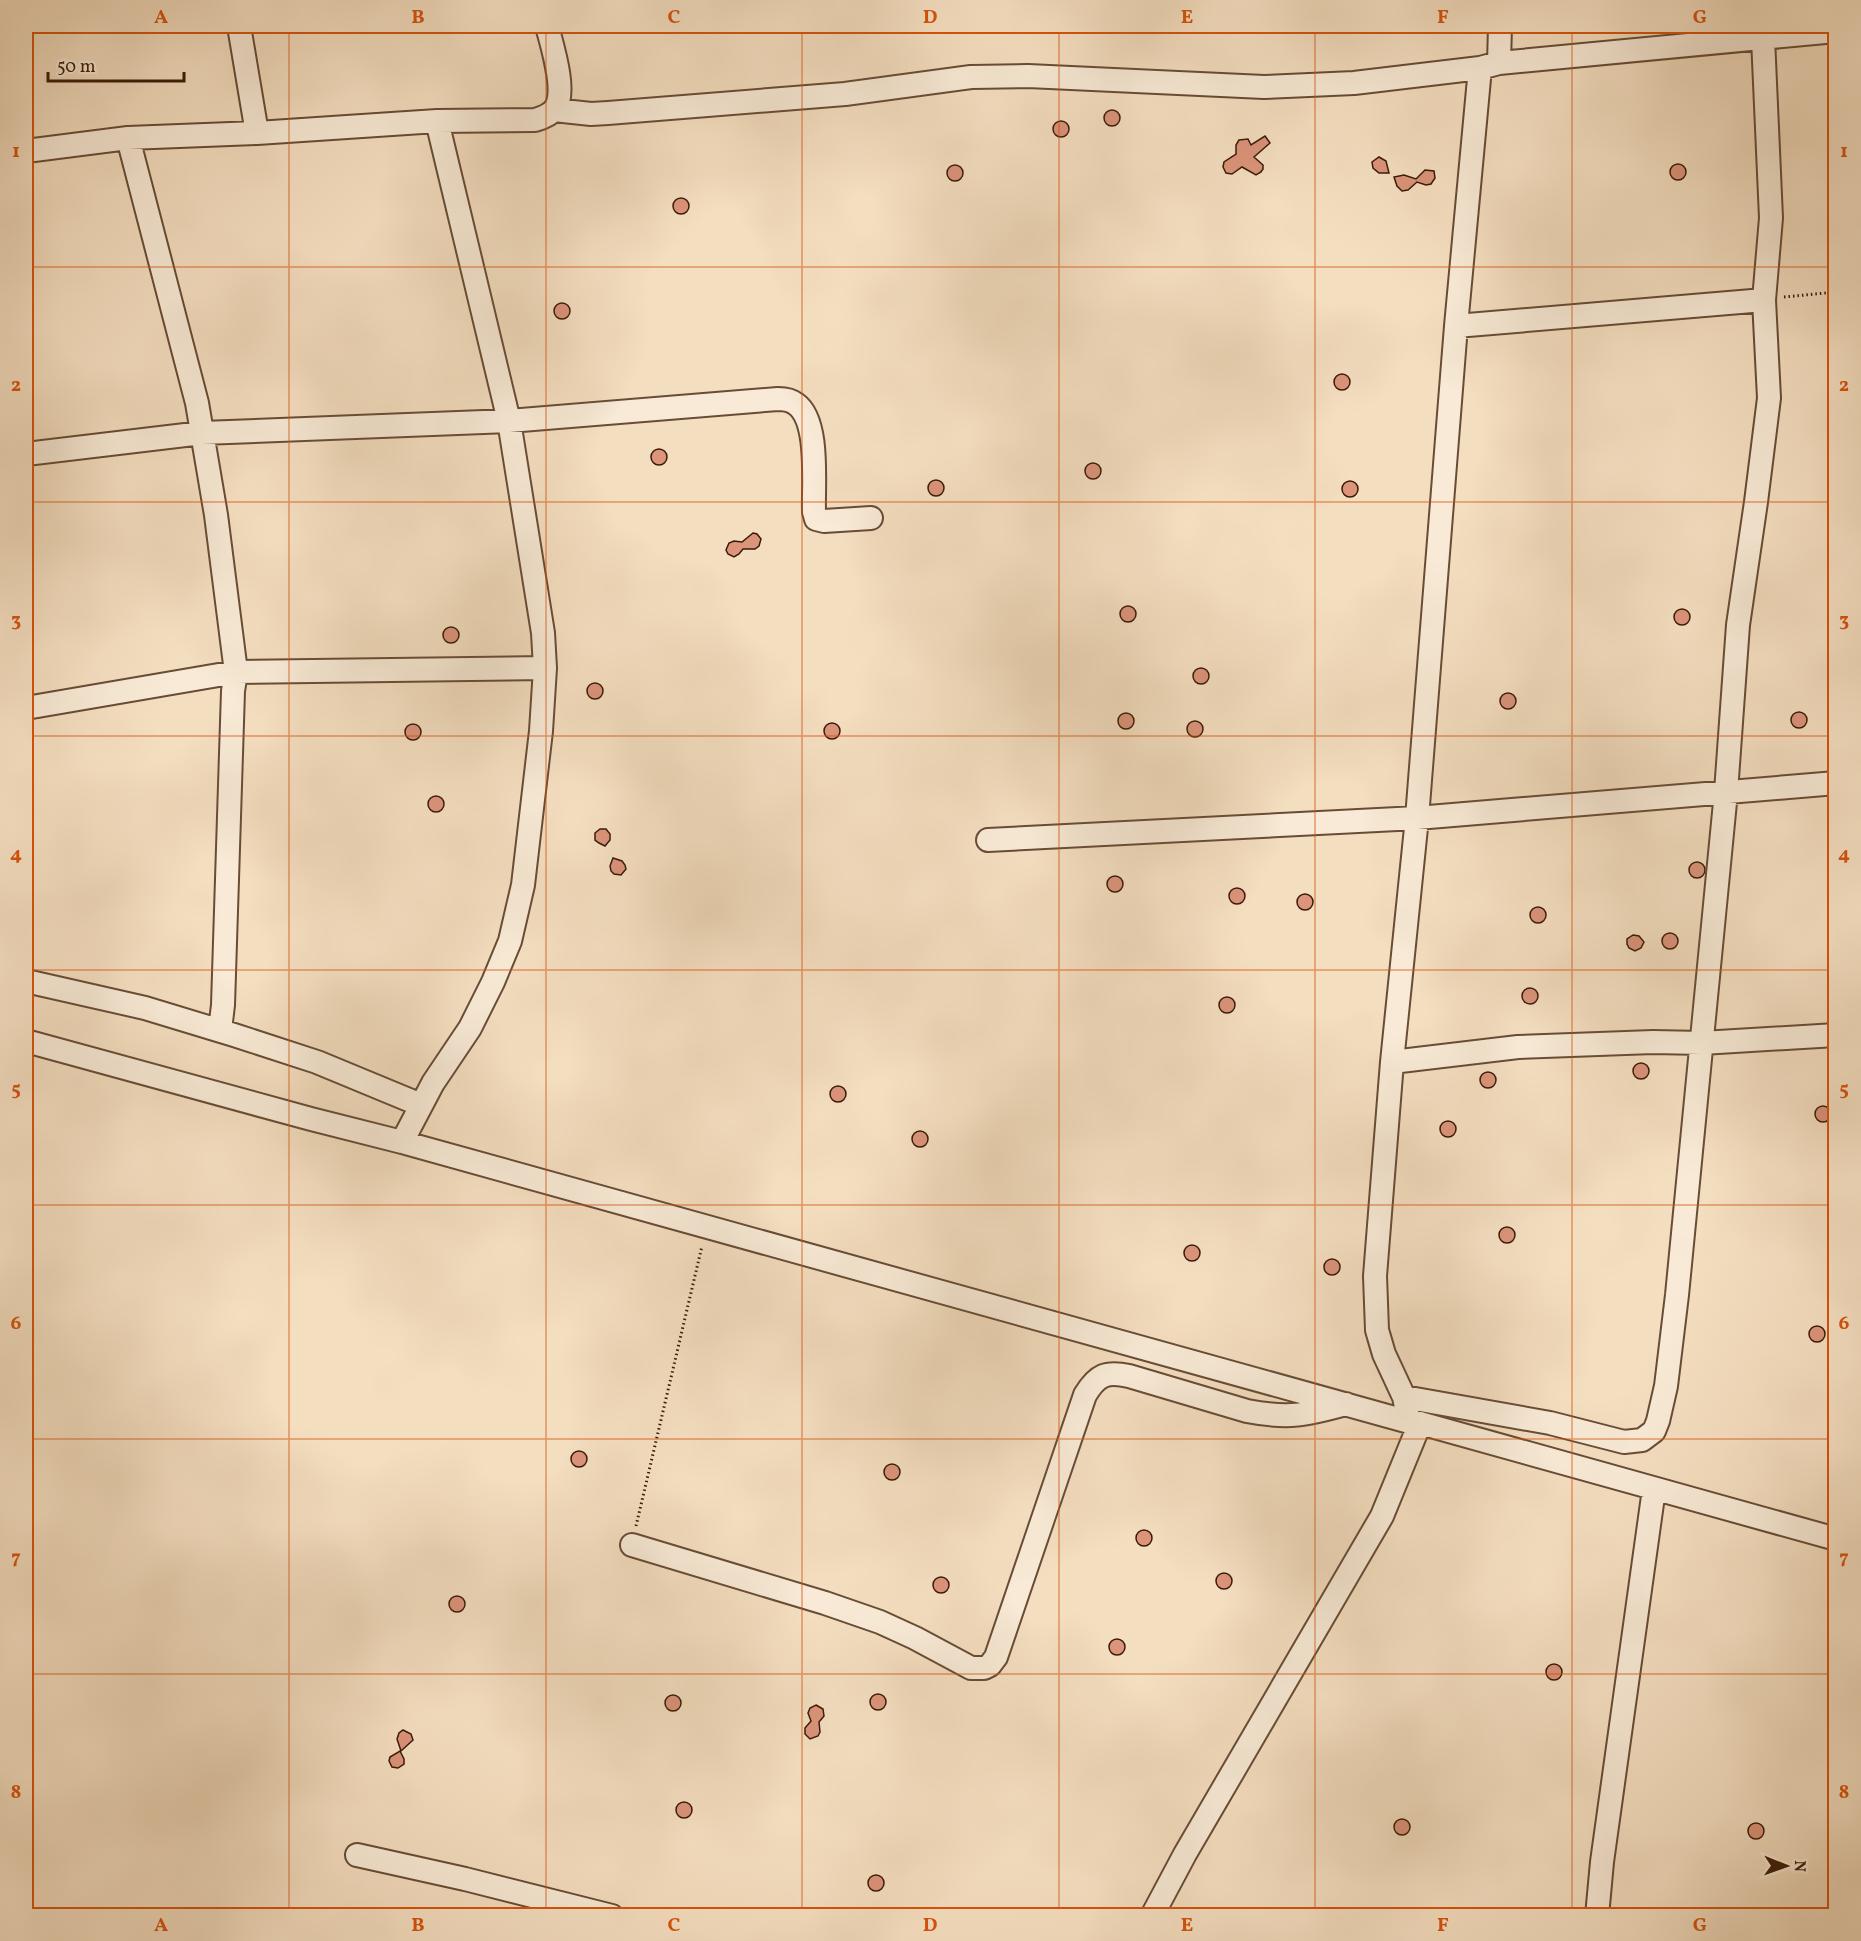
<svg xmlns="http://www.w3.org/2000/svg" width="1861" height="1941" font-family="Vollkorn,serif">
	<rect width="100%" height="100%" fill="#f4dec0"/>
	<filter id="stains"><feTurbulence type="fractalNoise" baseFrequency=".00333" numOctaves="4"/><feColorMatrix values="0 0 0 0 .2 0 0 0 0 .09 0 0 0 0 .02 0 0 0 .5 -.17"/></filter>
	<radialGradient id="worn" r=".72"><stop offset=".6" stop-color="#630" stop-opacity="0"/><stop offset="1" stop-color="#630" stop-opacity=".3"/></radialGradient>
	<path fill="#dc947b" stroke="#391b07" stroke-width="1.5" d="M1104 118a8 8 0 1 1 16 0a8 8 0 1 1-16 0Z
		M1053 129a8 8 0 1 1 16 0a8 8 0 1 1-16 0Z
		M 1265,136 L 1270,143 L 1254,157 L 1263,165 L 1263,169 L 1261,172 L 1256,175 L 1242,167 L 1232,174 L 1226,173 L 1223,167 L 1224,162 L 1236,154 L 1236,145 L 1239,140 L 1248,139 L 1251,145 Z
		M 1379,157 L 1386,161 L 1389,173 L 1379,173 L 1373,168 L 1372,162 Z
		M1670 172a8 8 0 1 1 16 0a8 8 0 1 1-16 0Z
		M947 173a8 8 0 1 1 16 0a8 8 0 1 1-16 0Z
		M 1425,170 L 1434,171 L 1435,178 L 1431,184 L 1426,185 L 1417,182 L 1408,190 L 1402,191 L 1397,186 L 1394,177 L 1404,175 L 1416,179 Z
		M673 206a8 8 0 1 1 16 0a8 8 0 1 1-16 0Z
		M554 311a8 8 0 1 1 16 0a8 8 0 1 1-16 0Z
		M1334 382a8 8 0 1 1 16 0a8 8 0 1 1-16 0Z
		M651 457a8 8 0 1 1 16 0a8 8 0 1 1-16 0Z
		M1085 471a8 8 0 1 1 16 0a8 8 0 1 1-16 0Z
		M928 488a8 8 0 1 1 16 0a8 8 0 1 1-16 0Z
		M1342 489a8 8 0 1 1 16 0a8 8 0 1 1-16 0Z
		M 753,533 L 757,534 L 761,539 L 759,546 L 755,549 L 743,549 L 739,554 L 734,557 L 728,554 L 726,550 L 729,543 L 734,541 L 742,542 Z
		M1120 614a8 8 0 1 1 16 0a8 8 0 1 1-16 0Z
		M1674 617a8 8 0 1 1 16 0a8 8 0 1 1-16 0Z
		M443 635a8 8 0 1 1 16 0a8 8 0 1 1-16 0Z
		M1193 676a8 8 0 1 1 16 0a8 8 0 1 1-16 0Z
		M587 691a8 8 0 1 1 16 0a8 8 0 1 1-16 0Z
		M1500 701a8 8 0 1 1 16 0a8 8 0 1 1-16 0Z
		M1791 720a8 8 0 1 1 16 0a8 8 0 1 1-16 0Z
		M1118 721a8 8 0 1 1 16 0a8 8 0 1 1-16 0Z
		M1187 729a8 8 0 1 1 16 0a8 8 0 1 1-16 0Z
		M824 731a8 8 0 1 1 16 0a8 8 0 1 1-16 0Z
		M405 732a8 8 0 1 1 16 0a8 8 0 1 1-16 0Z
		M428 804a8 8 0 1 1 16 0a8 8 0 1 1-16 0Z
		M 600,829 L 606,829 L 610,834 L 610,840 L 605,846 L 599,843 L 595,840 L 595,833 Z
		M 613,858 L 622,861 L 625,865 L 626,869 L 621,875 L 614,874 L 611,871 L 610,866 Z
		M1689 870a8 8 0 1 1 16 0a8 8 0 1 1-16 0Z
		M1107 884a8 8 0 1 1 16 0a8 8 0 1 1-16 0Z
		M1229 896a8 8 0 1 1 16 0a8 8 0 1 1-16 0Z
		M1297 902a8 8 0 1 1 16 0a8 8 0 1 1-16 0Z
		M1530 915a8 8 0 1 1 16 0a8 8 0 1 1-16 0Z
		M1662 941a8 8 0 1 1 16 0a8 8 0 1 1-16 0Z
		M 1633,935 L 1639,936 L 1644,942 L 1641,948 L 1635,951 L 1629,948 L 1627,944 L 1627,939 Z
		M1522 996a8 8 0 1 1 16 0a8 8 0 1 1-16 0Z
		M1219 1005a8 8 0 1 1 16 0a8 8 0 1 1-16 0Z
		M1633 1071a8 8 0 1 1 16 0a8 8 0 1 1-16 0Z
		M1480 1080a8 8 0 1 1 16 0a8 8 0 1 1-16 0Z
		M830 1094a8 8 0 1 1 16 0a8 8 0 1 1-16 0Z
		M1815 1114a8 8 0 1 1 16 0a8 8 0 1 1-16 0Z
		M1440 1129a8 8 0 1 1 16 0a8 8 0 1 1-16 0Z
		M912 1139a8 8 0 1 1 16 0a8 8 0 1 1-16 0Z
		M1499 1235a8 8 0 1 1 16 0a8 8 0 1 1-16 0Z
		M1184 1253a8 8 0 1 1 16 0a8 8 0 1 1-16 0Z
		M1324 1267a8 8 0 1 1 16 0a8 8 0 1 1-16 0Z
		M1809 1334a8 8 0 1 1 16 0a8 8 0 1 1-16 0Z
		M571 1459a8 8 0 1 1 16 0a8 8 0 1 1-16 0Z
		M884 1472a8 8 0 1 1 16 0a8 8 0 1 1-16 0Z
		M1136 1538a8 8 0 1 1 16 0a8 8 0 1 1-16 0Z
		M1216 1581a8 8 0 1 1 16 0a8 8 0 1 1-16 0Z
		M933 1585a8 8 0 1 1 16 0a8 8 0 1 1-16 0Z
		M449 1604a8 8 0 1 1 16 0a8 8 0 1 1-16 0Z
		M1109 1647a8 8 0 1 1 16 0a8 8 0 1 1-16 0Z
		M1546 1672a8 8 0 1 1 16 0a8 8 0 1 1-16 0Z
		M870 1702a8 8 0 1 1 16 0a8 8 0 1 1-16 0Z
		M665 1703a8 8 0 1 1 16 0a8 8 0 1 1-16 0Z
		M 816,1705 L 823,1709 L 824,1716 L 819,1722 L 820,1732 L 818,1736 L 810,1739 L 805,1734 L 805,1728 L 811,1721 L 808,1713 L 810,1708 Z
		M 403,1730 L 411,1734 L 413,1740 L 401,1751 L 397,1739 L 399,1733 Z
		M 400,1751 L 404,1759 L 404,1764 L 398,1768 L 392,1767 L 389,1761 L 390,1757 Z
		M676 1810a8 8 0 1 1 16 0a8 8 0 1 1-16 0Z
		M1394 1827a8 8 0 1 1 16 0a8 8 0 1 1-16 0Z
		M1748 1831a8 8 0 1 1 16 0a8 8 0 1 1-16 0Z
		M868 1883a8 8 0 1 1 16 0a8 8 0 1 1-16 0Z"/>
	<g fill="none" stroke-linecap="round" stroke-linejoin="round">
		<defs>
			<path id="minor" d="M 239,26 L 257,133
				M 1499,63 L 1500,26
				M 554,110 L 591,114 L 608,113 L 845,94 L 971,77 L 1028,76 L 1264,87 L 1354,83 L 1480,68 L 1499,63 L 1836,31
				M 128,138 L 197,403 L 216,515 L 236,672 L 233,691 L 223,1005 L 220,1030
				M 26,151 L 128,138 L 257,133 L 437,121 L 535,120 C 542,118 550,115 555,109 C 567,91 552,46 547,26
				M 1456,326 L 1764,300
				M 26,454 L 202,433 L 509,421 L 778,399 C 785,399 791,400 796,404 C 820,421 813,485 814,512 L 816,519 L 824,521 L 871,518
				M 26,708 L 236,672 L 545,668
				M 988,840 L 1417,818 L 1836,783
				M 26,981 L 145,1008 L 234,1035 L 317,1062 L 421,1105
				M 26,1041 L 311,1119 L 402,1142 L 1409,1422 L 1420,1423 L 1836,1539
				M 1392,1062 L 1518,1047 L 1653,1042 L 1702,1043 L 1836,1035
				M 402,1142 L 433,1083 L 470,1028 L 493,982 L 510,941 L 523,885 L 541,731 L 545,668 L 543,633 L 509,421 L 437,121
				M 1404,1397 L 1550,1423 L 1624,1442 L 1642,1440 L 1654,1431 L 1658,1421 L 1666,1386 L 1677,1295 L 1726,792 L 1738,625 L 1756,502 L 1769,398 L 1764,300 L 1771,218 L 1763,38
				M 1407,1412 L 1404,1397 L 1384,1354 L 1377,1330 L 1375,1276 L 1392,1062 L 1417,818 L 1456,326 L 1480,68
				M 632,1545 L 825,1603 L 880,1622 L 915,1638 L 971,1668 L 984,1668 L 990,1665 L 996,1657 L 1085,1395 C 1097,1375 1106,1371 1129,1376 L 1247,1411 C 1289,1419 1306,1415 1346,1404
				M 357,1855 L 465,1879 L 612,1916
				M 1152,1916 L 1185,1854 L 1382,1516 L 1420,1423
				M 1597,1916 L 1602,1862 L 1654,1489"/>
		</defs>
		<use href="#minor" stroke="#684c35" stroke-width="26"/>
		<path stroke="#391b07" stroke-width="3" stroke-dasharray="1.5 3" stroke-linecap="butt" d="M 1784,297 L 1836,292
			M 636,1526 L 702,1246"/>
		<use href="#minor" stroke="#f8ead6" stroke-width="22"/>
	</g>
	<path fill="none" stroke="#d6530c" stroke-width="1.5" stroke-opacity="0.55" d="M 289,26 L 289,1916M 546,26 L 546,1916M 802,26 L 802,1916M 1059,26 L 1059,1916M 1315,26 L 1315,1916M 1572,26 L 1572,1916M 26,267 L 1836,267M 26,502 L 1836,502M 26,736 L 1836,736M 26,970 L 1836,970M 26,1205 L 1836,1205M 26,1439 L 1836,1439M 26,1674 L 1836,1674"/>
	<rect width="1861" height="1941" fill="none" stroke="#f4dec0" stroke-width="66"/>
	<g transform="translate(1786 1866) rotate(91)" stroke="#f8ead6" stroke-width="4.5" paint-order="stroke">
	<path d="M0-4.5L10 22L0 15L-10 22Z" fill="#391b07"/>
	<text y="-9" font-size="16" font-weight="bold" text-anchor="middle" fill="#391b07">N</text>
	</g>
	<path d="M48 72v9h136v-9" fill="none" stroke="#391b07" stroke-width="3"/>
	<text x="57" y="72" font-size="18" fill="#391b07" stroke="#f8ead6" stroke-width="4.5" paint-order="stroke">50 m</text>
	<rect x="33" y="33" width="1795" height="1875" fill="none" stroke="#d6530c" stroke-width="2"/>
	<g font-size="20" text-anchor="middle" font-weight="bold" fill="#d6530c">
		<text x="161" y="23">A</text>
		<text x="418" y="23">B</text>
		<text x="674" y="23">C</text>
		<text x="930" y="23">D</text>
		<text x="1187" y="23">E</text>
		<text x="1443" y="23">F</text>
		<text x="1700" y="23">G</text>
		<text x="16" y="157">1</text>
		<text x="1844" y="157">1</text>
		<text x="16" y="391">2</text>
		<text x="1844" y="391">2</text>
		<text x="16" y="626">3</text>
		<text x="1844" y="626">3</text>
		<text x="16" y="860">4</text>
		<text x="1844" y="860">4</text>
		<text x="16" y="1095">5</text>
		<text x="1844" y="1095">5</text>
		<text x="16" y="1329">6</text>
		<text x="1844" y="1329">6</text>
		<text x="16" y="1563">7</text>
		<text x="1844" y="1563">7</text>
		<text x="16" y="1798">8</text>
		<text x="1844" y="1798">8</text>
		<text x="161" y="1931">A</text>
		<text x="418" y="1931">B</text>
		<text x="674" y="1931">C</text>
		<text x="930" y="1931">D</text>
		<text x="1187" y="1931">E</text>
		<text x="1443" y="1931">F</text>
		<text x="1700" y="1931">G</text>
	</g>
	<rect width="100%" height="100%" filter="url(#stains)"/>
	<rect width="100%" height="100%" fill="url(#worn)"/>
</svg>
